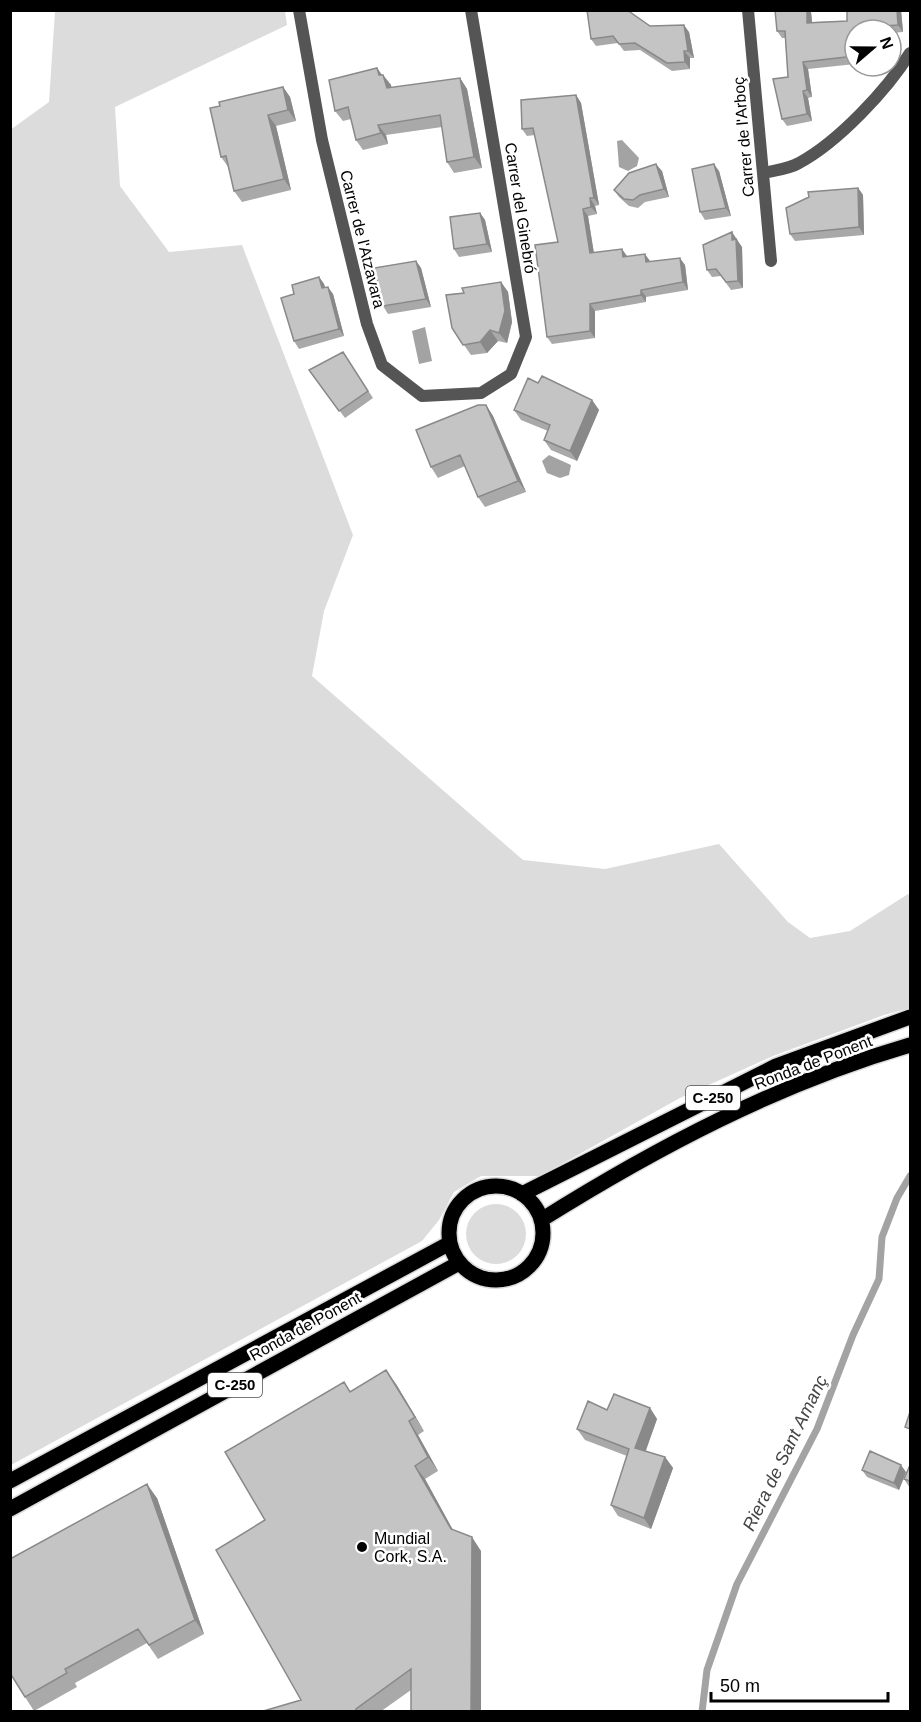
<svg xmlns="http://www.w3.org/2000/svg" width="921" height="1722" font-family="Helvetica,sans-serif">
	<rect width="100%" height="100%" fill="#fff"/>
	<path fill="#dcdcdc" d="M 55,11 L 285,11 L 287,25 L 115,107 L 120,186 L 169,252 L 242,245 L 353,535 L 324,611 L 312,676 L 523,860 L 605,869 L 719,844 L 788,922 L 810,938 L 850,931 L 908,894 L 910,896 L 910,1008 L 884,1015 L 773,1056 L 680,1098 L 540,1176 L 481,1176 L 454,1192 L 439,1220 L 422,1241 L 11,1465 L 10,130 L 49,102 Z
		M466 1234a30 30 0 1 1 60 0a30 30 0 1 1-60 0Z"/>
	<path fill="#a3a3a3" d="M 622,140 L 639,158 L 637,166 L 628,171 L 619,167 L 617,141 Z
		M 425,327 L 432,361 L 419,364 L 412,331 Z
		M 549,455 L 571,465 L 569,475 L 560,478 L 547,473 L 542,461 Z"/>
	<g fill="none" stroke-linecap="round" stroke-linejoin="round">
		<path stroke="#a3a3a3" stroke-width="7" d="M 702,1712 L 707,1670 L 737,1584 L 817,1429 L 853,1335 L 879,1279 L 882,1237 L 897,1198 L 910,1176"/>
		<defs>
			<path id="primary" d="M449 1233a47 47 0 1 1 94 0a47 47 0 1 1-94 0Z
				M 522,1194 L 776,1066 L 910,1017
				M 541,1220 C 656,1148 779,1083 910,1045
				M 10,1481 L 450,1243
				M 10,1509 L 459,1263"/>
		</defs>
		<use href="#primary" stroke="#dbdbdb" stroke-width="18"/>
		<path stroke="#555" stroke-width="12" d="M 299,10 L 322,140 L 367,324 L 382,365 L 422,396 L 481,393 L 511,374 L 526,337 L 471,10
			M 748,10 L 771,261
			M 764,173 C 775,170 789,169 799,163 C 838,142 887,90 910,53"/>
		<use href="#primary" stroke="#000" stroke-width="15"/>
	</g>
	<path fill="#a9a9a9" d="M 901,10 L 903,32 L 891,33 L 891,30 L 855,30 L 855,64 L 808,69 L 812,97 L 808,98 L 812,121 L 787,126 L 782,119 L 788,77 L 785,38 L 782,38 L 777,31 L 811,12 L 812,22 L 847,21 Z
		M 632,14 L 650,26 L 689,32 L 694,58 L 690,58 L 690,69 L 672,71 L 640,50 L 624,51 L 618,43 L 596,46 L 591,39 Z
		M 377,68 L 382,75 L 383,75 L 391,85 L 391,88 L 460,78 L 467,89 L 482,168 L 454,173 L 447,162 L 442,127 L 386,135 L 388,144 L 363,150 L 356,140 L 351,119 L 343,121 L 335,111 Z
		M 283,87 L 290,97 L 296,121 L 276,126 L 291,190 L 242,202 L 234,191 L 229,168 L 221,157 L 220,106 Z
		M 576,95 L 581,103 L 599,205 L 595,206 L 597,214 L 588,216 L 594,253 L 627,256 L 650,261 L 685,265 L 688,290 L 646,297 L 646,302 L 595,311 L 595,338 L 552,344 L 547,337 L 558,242 L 535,135 L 527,136 L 522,129 Z
		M 662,171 L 669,197 L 645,202 L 638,208 L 629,206 L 619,197 L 614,190 Z
		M 719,171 L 731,216 L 705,220 L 700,212 Z
		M 858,188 L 863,195 L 864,235 L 795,241 L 790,234 Z
		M 480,213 L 485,220 L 492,252 L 459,257 L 454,249 Z
		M 738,239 L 737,241 L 742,247 L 743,288 L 731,290 L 721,276 L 712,277 L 707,270 Z
		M 416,261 L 421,268 L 431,307 L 388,314 L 383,306 Z
		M 319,277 L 324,284 L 325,287 L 333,294 L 344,336 L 299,349 L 294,341 L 294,294 Z
		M 501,282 L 508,292 L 512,322 L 507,343 L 498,341 L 487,353 L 471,355 L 452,328 L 464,293 Z
		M 343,352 L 373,398 L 345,418 L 309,370 Z
		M 538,383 L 592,400 L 599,410 L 577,461 L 551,450 L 544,440 L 548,431 L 521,420 L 514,410 Z
		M 486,405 L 493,416 L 526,492 L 485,507 L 478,497 L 465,466 L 438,478 L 431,467 Z
		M 344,1382 L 350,1392 L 396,1384 L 424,1431 L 418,1435 L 438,1471 L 425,1479 L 453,1530 L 481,1551 L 481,1712 L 411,1712 L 411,1690 L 380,1712 L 260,1712 L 301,1700 L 265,1520 Z
		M 650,1408 L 657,1419 L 645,1451 L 665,1457 L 673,1468 L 651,1529 L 618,1516 L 611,1505 L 627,1456 L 585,1440 L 577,1429 L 607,1410 Z
		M 910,1465 L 910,1488 L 904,1479 Z
		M 862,1470 L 906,1472 L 899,1490 L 867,1477 Z
		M 157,1498 L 204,1634 L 158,1659 L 147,1643 L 75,1683 L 77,1687 L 34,1711 L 25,1697 Z"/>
	<path fill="#898989" d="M 807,10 L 811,10 L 811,12 L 813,30 L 807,23 Z
		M 897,10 L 901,10 L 903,32 L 898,25 Z
		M 684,25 L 689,32 L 694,58 L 688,51 Z
		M 684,51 L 690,58 L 690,69 L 685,62 Z
		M 803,62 L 808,69 L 812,97 L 807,90 Z
		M 377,68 L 384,78 L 383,75 L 391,85 L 394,99 L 379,75 Z
		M 460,78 L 467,89 L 482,168 L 474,157 Z
		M 283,87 L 290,97 L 296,121 L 288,110 Z
		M 803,91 L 808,98 L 812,121 L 807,114 Z
		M 576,95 L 581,103 L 599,205 L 594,198 Z
		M 268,115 L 276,126 L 291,190 L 284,179 Z
		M 378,125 L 386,135 L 388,144 L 381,133 Z
		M 656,164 L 662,171 L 669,197 L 664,189 Z
		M 714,164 L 719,171 L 731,216 L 726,208 Z
		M 858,188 L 863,195 L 864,235 L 859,227 Z
		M 590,198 L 595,206 L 597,214 L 591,207 Z
		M 583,209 L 588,216 L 595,261 L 590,253 Z
		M 480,213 L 485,220 L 492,252 L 487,244 Z
		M 732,232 L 742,247 L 743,288 L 738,281 L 732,240 Z
		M 622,249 L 627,256 L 623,257 Z
		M 645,254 L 650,261 L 651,269 L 646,262 Z
		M 680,258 L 685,265 L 688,290 L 683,282 Z
		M 416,261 L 421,268 L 431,307 L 426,299 Z
		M 319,277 L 324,284 L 327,295 L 322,288 Z
		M 501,282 L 508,292 L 512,322 L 507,343 L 499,333 Z
		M 328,287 L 333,294 L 344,336 L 339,329 Z
		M 641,290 L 646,297 L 646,302 L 641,295 Z
		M 590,304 L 595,311 L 595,338 L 590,331 Z
		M 490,330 L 498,341 L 487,353 L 480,342 Z
		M 592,400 L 599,410 L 577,461 L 570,451 Z
		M 486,405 L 493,416 L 526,492 L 518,481 Z
		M 386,1370 L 396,1384 L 424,1431 L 415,1417 Z
		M 650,1408 L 657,1419 L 643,1459 L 635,1448 Z
		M 409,1421 L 418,1435 L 438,1471 L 428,1457 Z
		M 665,1457 L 673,1468 L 651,1529 L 644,1518 Z
		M 901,1465 L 906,1472 L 899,1490 L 894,1483 Z
		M 415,1466 L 425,1479 L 460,1543 L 451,1529 Z
		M 147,1484 L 157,1498 L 204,1634 L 195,1620 Z
		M 472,1537 L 481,1551 L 481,1712 L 471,1712 Z"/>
	<path fill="#c4c4c4" stroke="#898989" stroke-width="1.5" d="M 587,10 L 627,10 L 650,26 L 684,25 L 688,51 L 684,51 L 685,62 L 667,63 L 635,43 L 619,44 L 613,36 L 591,39 Z
		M 775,10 L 807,10 L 807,23 L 847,21 L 847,11 L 897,10 L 898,25 L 884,26 L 884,30 L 855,30 L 855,56 L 803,62 L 807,90 L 803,91 L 807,114 L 782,119 L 773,79 L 788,77 L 785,31 L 777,31 Z
		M 377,68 L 379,75 L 383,75 L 387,88 L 460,78 L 474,157 L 447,162 L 440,115 L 378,125 L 381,133 L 356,140 L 348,107 L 335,111 L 329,80 Z
		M 283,87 L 288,110 L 268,115 L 284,179 L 234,191 L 226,156 L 221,157 L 210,108 L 220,106 L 219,102 Z
		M 576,95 L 594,198 L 590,198 L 591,207 L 583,209 L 590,253 L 622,249 L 623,257 L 645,254 L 646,262 L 680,258 L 683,282 L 641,290 L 641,295 L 590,304 L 590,331 L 547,337 L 535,245 L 558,242 L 533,128 L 522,129 L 521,100 Z
		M 656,164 L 664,189 L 640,195 L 633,200 L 624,199 L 614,190 L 629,173 Z
		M 714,164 L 726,208 L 700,212 L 692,169 Z
		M 858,188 L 859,227 L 790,234 L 786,208 L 809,197 L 808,192 Z
		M 480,213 L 487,244 L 454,249 L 450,217 Z
		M 732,232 L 732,240 L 736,239 L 738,281 L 726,282 L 716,269 L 707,270 L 703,245 Z
		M 416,261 L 426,299 L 383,306 L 374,268 Z
		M 319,277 L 322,288 L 328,287 L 339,329 L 294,341 L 281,298 L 294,294 L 292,285 Z
		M 501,282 L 505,311 L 499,333 L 490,330 L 480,342 L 463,345 L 452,328 L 446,295 L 464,293 L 462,288 Z
		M 343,352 L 368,391 L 339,411 L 309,370 Z
		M 542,376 L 592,400 L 570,451 L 544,440 L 550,425 L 514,410 L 528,378 L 538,383 Z
		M 478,405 L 486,405 L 518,481 L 478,497 L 460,455 L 431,467 L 416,430 Z
		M 386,1370 L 415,1417 L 409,1421 L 428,1457 L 415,1466 L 451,1529 L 472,1537 L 471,1712 L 411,1712 L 411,1669 L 356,1709 L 356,1712 L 260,1712 L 301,1700 L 216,1550 L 265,1520 L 225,1452 L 344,1382 L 350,1392 Z
		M 614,1394 L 650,1408 L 635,1448 L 665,1457 L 644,1518 L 611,1505 L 629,1449 L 577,1429 L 588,1401 L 607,1410 Z
		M 910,1412 L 910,1429 L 905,1427 Z
		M 870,1451 L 901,1465 L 894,1483 L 862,1470 Z
		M 910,1465 L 910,1481 L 904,1479 Z
		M 147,1484 L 195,1620 L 149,1645 L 138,1629 L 65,1669 L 67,1673 L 25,1697 L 10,1673 L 10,1559 Z"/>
	<circle fill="#000" stroke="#fff" stroke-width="2" cx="362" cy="1547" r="6"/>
	<g text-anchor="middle" stroke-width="5" stroke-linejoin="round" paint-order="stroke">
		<g fill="#fff" stroke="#4c4c4c" stroke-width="1.5">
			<rect x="686" y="1086" width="54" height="24" rx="4.5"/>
			<rect x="208" y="1373" width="54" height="24" rx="4.5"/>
		</g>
		<g font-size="15" font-weight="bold" fill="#000">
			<text x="713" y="1103">C-250</text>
			<text x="235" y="1390">C-250</text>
		</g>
		<g font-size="16" fill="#000" stroke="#fff">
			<text transform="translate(743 137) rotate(-95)" y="6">Carrer de l'Arboç</text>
			<text transform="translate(521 208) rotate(81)" y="6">Carrer del Ginebró</text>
			<text transform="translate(363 239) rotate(76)" y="6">Carrer de l'Atzavara</text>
			<text transform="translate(813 1062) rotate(-21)" y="6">Ronda de Ponent</text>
			<text transform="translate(305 1326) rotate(-29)" y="6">Ronda de Ponent</text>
		</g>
		<g font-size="16" fill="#000" stroke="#fff" text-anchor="start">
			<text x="374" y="1544">Mundial<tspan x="374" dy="18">Cork, S.A.</tspan></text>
		</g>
		<g font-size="18" font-style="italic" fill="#444" stroke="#fff">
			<text transform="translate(785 1453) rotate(-64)" y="6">Riera de Sant Amanç</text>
		</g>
	</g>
	<rect width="921" height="1722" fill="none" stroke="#000000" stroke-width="24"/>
	<g transform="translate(873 48) rotate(70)"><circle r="28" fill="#ffffff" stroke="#999999" stroke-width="1.5"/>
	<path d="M0-4.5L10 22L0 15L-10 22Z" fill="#000000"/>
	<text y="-9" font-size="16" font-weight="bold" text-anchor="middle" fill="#000000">N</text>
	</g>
	<path d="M711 1692v9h177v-9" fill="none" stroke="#000000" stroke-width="3"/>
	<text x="720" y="1692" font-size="18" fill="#000000" stroke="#ffffff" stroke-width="4.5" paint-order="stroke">50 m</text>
</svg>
